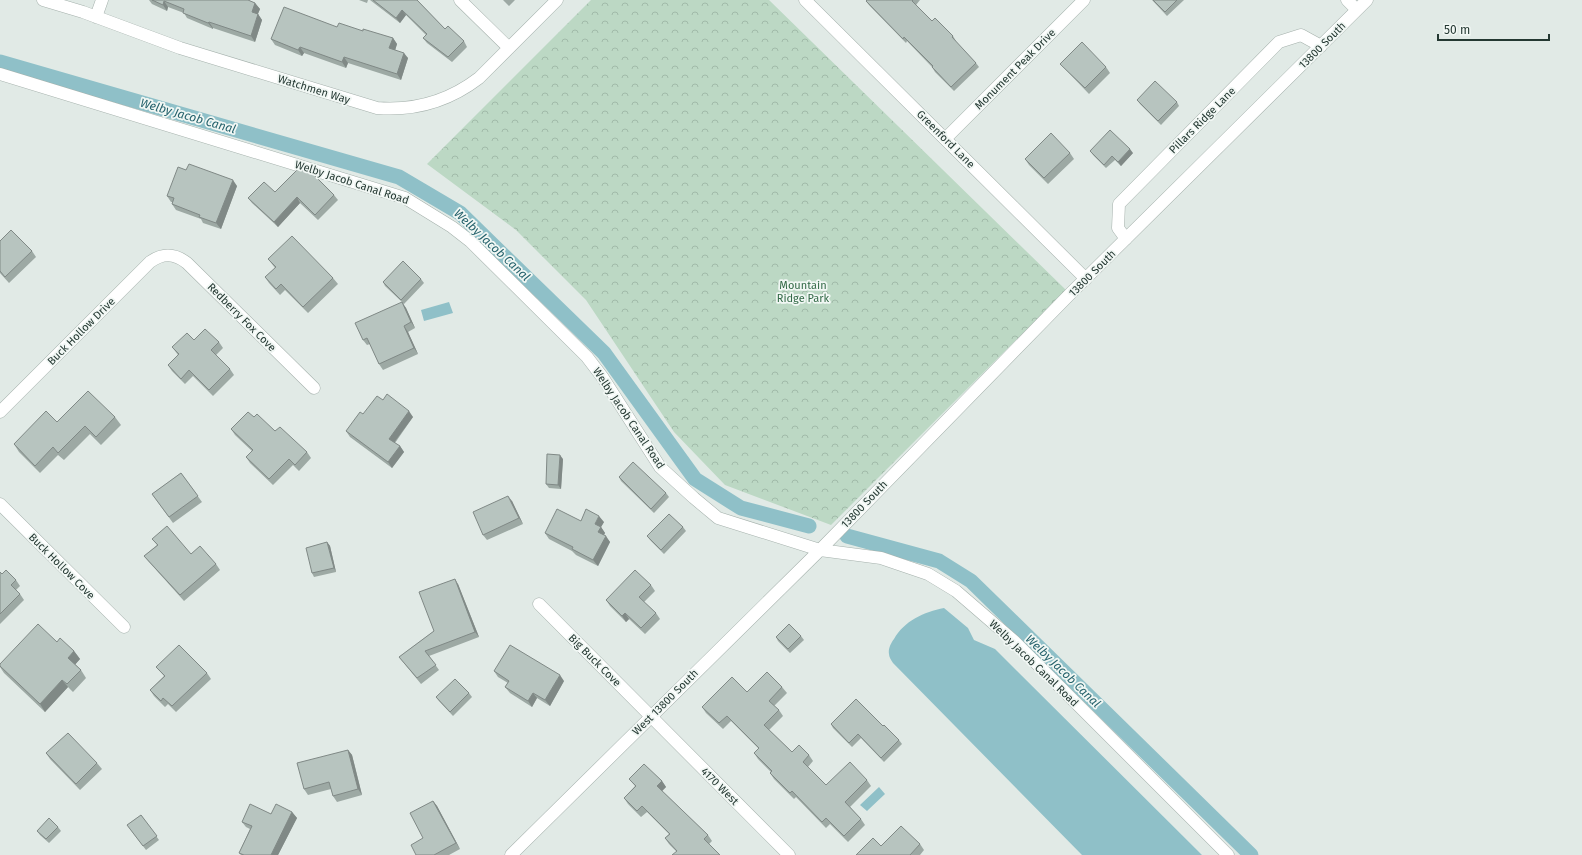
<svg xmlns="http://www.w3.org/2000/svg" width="1582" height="855" font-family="'Fira Sans',sans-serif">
	<defs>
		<pattern id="park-crowns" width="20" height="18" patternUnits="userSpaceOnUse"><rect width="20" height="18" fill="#bcd8c4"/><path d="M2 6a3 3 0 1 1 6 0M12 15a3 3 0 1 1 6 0" fill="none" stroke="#a1baa9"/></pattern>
	</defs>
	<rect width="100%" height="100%" fill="#e1eae6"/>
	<path fill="url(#park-crowns)" d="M 591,0 L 769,0 L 1066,290 L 831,525 L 725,485 L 674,432 L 586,300 L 516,230 L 427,164 Z"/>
	<path fill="#8fc0c8" d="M 449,302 L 453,313 L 424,321 L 421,310 Z
		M 944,608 L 968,628 L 974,640 L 995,649 L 1202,855 L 1082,855 L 893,663 C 891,660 889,657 889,654 C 888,649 891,643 894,639 C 904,621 924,612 944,608 Z
		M 879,787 L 885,794 L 867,811 L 860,805 Z"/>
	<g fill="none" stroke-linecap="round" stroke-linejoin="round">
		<path stroke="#8fc0c8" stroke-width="15" d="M 0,62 L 399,177 L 460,213 L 604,353 L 695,479 L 741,508 L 809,526
			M 847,536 L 939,561 L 971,581 L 1251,855"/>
		<defs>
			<path id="minor" d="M 43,0 L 83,12 L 180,48 L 377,108 C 415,111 449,101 479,78 L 557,0
				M 460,0 L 509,48
				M 805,0 L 1086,279
				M 1347,0 L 1357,10
				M 96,17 L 102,0
				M 0,74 L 405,198 L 452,227 L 470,241 L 587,357 L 603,378 L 660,467 L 694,498 L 718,518 L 820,550 L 881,558 L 928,574 L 956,591 L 1014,641 L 1228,855
				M 946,138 L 1084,0
				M 1126,239 L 1118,228 L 1119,204 L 1279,42 L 1301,35 L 1321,46
				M 0,412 L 150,262 C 163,253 174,253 187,263 L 314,388
				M 0,504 L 124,627
				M 539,604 L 789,855
				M 511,855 L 820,550 L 1068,296 L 1367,0"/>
		</defs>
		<use href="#minor" stroke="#a5b1ac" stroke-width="13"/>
		<use href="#minor" stroke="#fff" stroke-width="12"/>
	</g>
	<path fill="#9da9a4" d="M 149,0 L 248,0 L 255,3 L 260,9 L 258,14 L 262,20 L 255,42 L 213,28 L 213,29 L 187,18 L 184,13 L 168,7 L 167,11 L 152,4 Z
		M 359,0 L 368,0 L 367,3 Z
		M 370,0 L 417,0 L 445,29 L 464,41 L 467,47 L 452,62 L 427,43 L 423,38 L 426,35 L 406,15 L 400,23 Z
		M 503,0 L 515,0 L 509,6 Z
		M 867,0 L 920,0 L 916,5 L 932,21 L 953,36 L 956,41 L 955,41 L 976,63 L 979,67 L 954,91 L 935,72 L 932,67 L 907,41 L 906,43 L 869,5 L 866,1 Z
		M 1152,0 L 1184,0 L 1167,16 Z
		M 337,27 L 363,31 L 393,38 L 397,44 L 395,50 L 408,58 L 401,80 L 348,63 L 346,68 L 304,53 L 302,56 L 275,45 L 271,39 Z
		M 1060,64 L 1106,67 L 1110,73 L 1089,94 L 1065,69 Z
		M 1137,100 L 1177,102 L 1179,106 L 1161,125 L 1140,104 Z
		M 1090,151 L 1133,153 L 1121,166 L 1115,160 L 1106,168 L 1093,155 Z
		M 1070,153 L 1074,159 L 1048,184 L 1029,165 L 1025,159 Z
		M 186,170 L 237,186 L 221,229 L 203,223 L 201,219 L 176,210 L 172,204 L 173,202 L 171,202 L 167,196 Z
		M 275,192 L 334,195 L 338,200 L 318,220 L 300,203 L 278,227 L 252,203 L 248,198 Z
		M 0,241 L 32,251 L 36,257 L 9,283 L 0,273 Z
		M 268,259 L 333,278 L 338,284 L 308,313 L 285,290 L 280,295 L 269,283 L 265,277 L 275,268 Z
		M 421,279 L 424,283 L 404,304 L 402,303 L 406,308 L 415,328 L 408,332 L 418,354 L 383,370 L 379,364 L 370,344 L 367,345 L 363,340 L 402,302 L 385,286 L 383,282 Z
		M 194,340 L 219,342 L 223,348 L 216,355 L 230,369 L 234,375 L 213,396 L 193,376 L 185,384 L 172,371 L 168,365 L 178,355 L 172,347 Z
		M 383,400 L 413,417 L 395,443 L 400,446 L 404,452 L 392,468 L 350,437 L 346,431 L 363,414 Z
		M 115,417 L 121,425 L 101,445 L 90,434 L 64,460 L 58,455 L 40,473 L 19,452 L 14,444 L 57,422 Z
		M 254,417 L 307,452 L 311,458 L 299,471 L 293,465 L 273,485 L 250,463 L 246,457 L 252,451 L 235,435 L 231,429 Z
		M 563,459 L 561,489 L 549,488 L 546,484 Z
		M 181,473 L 202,502 L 173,523 L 152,494 Z
		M 619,477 L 666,493 L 669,497 L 654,513 L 621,481 Z
		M 512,501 L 523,524 L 487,540 L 483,535 Z
		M 581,521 L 604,522 L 601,527 L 605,533 L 604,535 L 610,542 L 598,566 L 576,555 L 572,551 L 549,539 L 545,533 Z
		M 683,527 L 686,531 L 664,554 L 650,540 L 647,536 Z
		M 152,539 L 216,564 L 220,570 L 184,601 L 149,562 L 144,556 L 157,545 Z
		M 327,542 L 330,546 L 336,572 L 314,577 L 312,573 Z
		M 0,572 L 2,574 L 16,580 L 20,586 L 16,590 L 20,594 L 24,600 L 0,624 Z
		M 458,584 L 479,637 L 429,656 L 439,670 L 421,684 L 399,657 L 434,631 Z
		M 651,585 L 655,591 L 644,602 L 656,613 L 660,619 L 645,634 L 629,619 L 626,622 L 610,606 L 606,600 Z
		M 801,636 L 804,640 L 790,653 L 778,641 L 776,637 Z
		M 57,642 L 74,651 L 80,659 L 75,664 L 81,670 L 86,678 L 73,692 L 68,687 L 45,712 L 4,673 L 0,667 L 0,664 Z
		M 156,667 L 207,673 L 211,679 L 176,712 L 168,704 L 165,707 L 154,696 L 150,690 L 164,676 Z
		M 494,671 L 564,681 L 550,706 L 537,698 L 532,707 L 510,693 L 505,687 L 508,683 L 498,677 Z
		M 782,687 L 787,693 L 774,706 L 779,710 L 783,716 L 769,730 L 792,752 L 809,755 L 813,761 L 808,767 L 826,785 L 867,780 L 871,786 L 850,807 L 861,819 L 865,825 L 848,842 L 830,824 L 826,828 L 796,797 L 794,799 L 774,779 L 770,773 L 771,772 L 758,759 L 754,753 L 759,749 L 731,721 L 723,729 L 706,713 L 702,707 L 747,692 Z
		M 469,693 L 472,697 L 453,716 L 439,701 L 436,697 Z
		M 831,724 L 883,726 L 899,740 L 902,744 L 884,762 L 861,738 L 852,747 L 833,728 Z
		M 348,750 L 352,755 L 362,795 L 337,802 L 333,796 L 331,789 L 308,795 L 304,789 Z
		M 46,753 L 97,763 L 102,769 L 80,790 L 50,759 Z
		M 629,779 L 662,781 L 666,787 L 662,791 L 708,835 L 712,841 L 709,844 L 676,851 L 669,844 L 665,838 L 669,834 L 647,812 L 641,817 L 628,804 L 624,798 L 635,786 Z
		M 433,801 L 437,806 L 460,849 L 449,855 L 416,855 L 423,838 Z
		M 292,812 L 297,818 L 278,855 L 241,855 L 239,853 L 250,829 L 246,827 L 242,822 Z
		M 141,815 L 159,840 L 146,850 L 127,825 Z
		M 58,827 L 61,831 L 49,843 L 40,835 L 37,831 Z
		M 920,844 L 924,850 L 920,855 L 856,855 L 881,846 Z"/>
	<path fill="#808986" d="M 164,1 L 168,7 L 167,11 L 163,5 Z
		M 255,3 L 260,9 L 256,18 L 252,12 Z
		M 402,10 L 406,15 L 400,23 L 396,18 Z
		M 258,14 L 262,20 L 255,42 L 251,36 Z
		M 209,22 L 213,28 L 213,29 L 208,23 Z
		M 393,38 L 397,44 L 394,54 L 389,48 Z
		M 300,47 L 304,53 L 302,56 L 298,50 Z
		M 404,53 L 408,58 L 401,80 L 397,74 Z
		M 344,57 L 348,63 L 346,68 L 342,62 Z
		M 1130,149 L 1133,153 L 1121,166 L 1118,162 Z
		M 233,180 L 237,186 L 221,229 L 216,223 Z
		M 297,197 L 300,203 L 278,227 L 274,222 Z
		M 402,302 L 406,308 L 415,328 L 411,322 Z
		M 404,326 L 408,332 L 418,354 L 414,348 Z
		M 409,411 L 413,417 L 393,444 L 389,439 Z
		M 400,446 L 404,452 L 392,468 L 388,462 Z
		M 560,455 L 563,459 L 561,489 L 558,485 Z
		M 508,496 L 512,501 L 523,524 L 519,518 Z
		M 599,516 L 604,522 L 601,527 L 605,533 L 602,538 L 598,532 L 595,524 Z
		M 606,536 L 610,542 L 598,566 L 593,560 Z
		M 327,542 L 330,546 L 336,572 L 334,568 Z
		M 455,579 L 458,584 L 479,637 L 475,632 Z
		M 625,613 L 629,619 L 626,622 L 622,616 Z
		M 74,651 L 80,659 L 74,666 L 68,658 Z
		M 560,675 L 564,681 L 550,706 L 545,700 Z
		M 62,680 L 68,687 L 45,712 L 40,704 Z
		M 533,693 L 537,698 L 532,707 L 528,701 Z
		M 348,750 L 352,755 L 362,795 L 358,789 Z
		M 662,781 L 666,787 L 661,792 L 657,786 Z
		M 433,801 L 437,806 L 460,849 L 456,843 Z
		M 292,812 L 297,818 L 278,855 L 271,855 Z"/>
	<path fill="#b7c4bf" stroke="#808986" d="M 152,0 L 248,0 L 255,3 L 252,12 L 258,14 L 251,36 L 209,22 L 208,23 L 183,13 L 184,9 L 164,1 L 163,5 Z
		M 373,0 L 417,0 L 445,29 L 448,26 L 464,41 L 448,57 L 423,38 L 427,34 L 402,10 L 396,18 Z
		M 867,0 L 913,0 L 912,1 L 932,21 L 935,18 L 953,36 L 952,37 L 976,63 L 951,87 L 932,67 L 933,66 L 904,37 L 903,39 L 866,1 Z
		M 1153,0 L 1177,0 L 1165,12 Z
		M 284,7 L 337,27 L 339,23 L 363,31 L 363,29 L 393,38 L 389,48 L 404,53 L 397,74 L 344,57 L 342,62 L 300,47 L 298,50 L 271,39 Z
		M 1082,42 L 1106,67 L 1085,88 L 1060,64 Z
		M 1155,81 L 1177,102 L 1158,121 L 1137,100 Z
		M 1110,130 L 1130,149 L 1118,162 L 1112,156 L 1104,165 L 1090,151 Z
		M 1051,133 L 1070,153 L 1044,178 L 1025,159 Z
		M 189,164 L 233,180 L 216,223 L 199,217 L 200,215 L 172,204 L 174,198 L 167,196 L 178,167 L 186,170 Z
		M 298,169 L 312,173 L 334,195 L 315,215 L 297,197 L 274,222 L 248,198 L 264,182 L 275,192 Z
		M 11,230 L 32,251 L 5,277 L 0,271 L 0,241 Z
		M 292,236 L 333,278 L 303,307 L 281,284 L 276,289 L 265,277 L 276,267 L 268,259 Z
		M 403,261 L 421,279 L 401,300 L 383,282 Z
		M 402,302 L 411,322 L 404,326 L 414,348 L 379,364 L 367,338 L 363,340 L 355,323 Z
		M 205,329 L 219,342 L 211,350 L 230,369 L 209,390 L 189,370 L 181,379 L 168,365 L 179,354 L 172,347 L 187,333 L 194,340 Z
		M 88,391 L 115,417 L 96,437 L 85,426 L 58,453 L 53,447 L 35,466 L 14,444 L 46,411 L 57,422 Z
		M 387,394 L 409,411 L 389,439 L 400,446 L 388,462 L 346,431 L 360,412 L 363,414 L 377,396 L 383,400 Z
		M 248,412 L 254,417 L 257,414 L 275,431 L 280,427 L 307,452 L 295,465 L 289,459 L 269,479 L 246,457 L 253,450 L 231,429 Z
		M 547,454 L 560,455 L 558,485 L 546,484 Z
		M 633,462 L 666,493 L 651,509 L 619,477 Z
		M 181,473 L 198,496 L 169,517 L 152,494 Z
		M 508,496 L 519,518 L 483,535 L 473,512 Z
		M 557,509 L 581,521 L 586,509 L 599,516 L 595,524 L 601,527 L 598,532 L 606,536 L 593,560 L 572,549 L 573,547 L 545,533 Z
		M 669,514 L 683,527 L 661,550 L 647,536 Z
		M 167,526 L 191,554 L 200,546 L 216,564 L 180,595 L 144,556 L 158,545 L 152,539 Z
		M 327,542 L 334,568 L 312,573 L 306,548 Z
		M 6,570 L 16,580 L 11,585 L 20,594 L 0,614 L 0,572 L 2,574 Z
		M 635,570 L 651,585 L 639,597 L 656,613 L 641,628 L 625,613 L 622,616 L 606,600 Z
		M 455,579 L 475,632 L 425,651 L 436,665 L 417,678 L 399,657 L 434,631 L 419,592 Z
		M 38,624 L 57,642 L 60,638 L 74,651 L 68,658 L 81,670 L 67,684 L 62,680 L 40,704 L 0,666 L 0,664 Z
		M 789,624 L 801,636 L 788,649 L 776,637 Z
		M 179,645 L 207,673 L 172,706 L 163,698 L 161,701 L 150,690 L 165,676 L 156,667 Z
		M 510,645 L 560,675 L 545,700 L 533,693 L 528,701 L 505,687 L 509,681 L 494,671 Z
		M 767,672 L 782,687 L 769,701 L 779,710 L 764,725 L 792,752 L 799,745 L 809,755 L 803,762 L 826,785 L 850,762 L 867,780 L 845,802 L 861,819 L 844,836 L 826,818 L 822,822 L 792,791 L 790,793 L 770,773 L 772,771 L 754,753 L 759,748 L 727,716 L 719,723 L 702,707 L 732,677 L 747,692 Z
		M 455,679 L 469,693 L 450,712 L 436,697 Z
		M 856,699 L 883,726 L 884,725 L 899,740 L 881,758 L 858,734 L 849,743 L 831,724 Z
		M 68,733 L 97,763 L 76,784 L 46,753 Z
		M 348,750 L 358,789 L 333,796 L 329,782 L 304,789 L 297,763 Z
		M 644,764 L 662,781 L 657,786 L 708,835 L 704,839 L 720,855 L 672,855 L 677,851 L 665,838 L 670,834 L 642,806 L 637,811 L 624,798 L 636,786 L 629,779 Z
		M 433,801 L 456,843 L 434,855 L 416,855 L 411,845 L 423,838 L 410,813 Z
		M 250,804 L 271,814 L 276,804 L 292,812 L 271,855 L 244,855 L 239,853 L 252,826 L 242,822 Z
		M 141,815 L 157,836 L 143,846 L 127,825 Z
		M 49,818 L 58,827 L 46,839 L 37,831 Z
		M 901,826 L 920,844 L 910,855 L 856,855 L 873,838 L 881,846 Z"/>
	<g text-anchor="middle" stroke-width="3.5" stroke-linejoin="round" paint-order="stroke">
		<g font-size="11" fill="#243832" stroke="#f1f7f4">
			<text transform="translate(1322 45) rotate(-45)" y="4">13800 South</text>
			<text transform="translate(1015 69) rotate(-45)" y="4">Monument Peak Drive</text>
			<text transform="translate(314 89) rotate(17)" y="4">Watchmen Way</text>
			<text transform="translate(1202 120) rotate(-45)" y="4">Pillars Ridge Lane</text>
			<text transform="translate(946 139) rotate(45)" y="4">Greenford Lane</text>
			<text transform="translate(352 182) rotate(18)" y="4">Welby Jacob Canal Road</text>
			<text transform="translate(1092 273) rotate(-45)" y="4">13800 South</text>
			<text transform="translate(242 317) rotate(45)" y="4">Redberry Fox Cove</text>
			<text transform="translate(81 331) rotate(-45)" y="4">Buck Hollow Drive</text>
			<text transform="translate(629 418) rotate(56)" y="4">Welby Jacob Canal Road</text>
			<text transform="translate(864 504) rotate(-46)" y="4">13800 South</text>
			<text transform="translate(62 566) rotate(45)" y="4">Buck Hollow Cove</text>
			<text transform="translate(595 660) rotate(45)" y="4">Big Buck Cove</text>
			<text transform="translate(1034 663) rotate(44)" y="4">Welby Jacob Canal Road</text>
			<text transform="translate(665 702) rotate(-45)" y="4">West 13800 South</text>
			<text transform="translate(720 786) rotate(45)" y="4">4170 West</text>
		</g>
		<g font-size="11" fill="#336a47" stroke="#f1f7f4">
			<text x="803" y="289">Mountain<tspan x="803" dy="13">Ridge Park</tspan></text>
		</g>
		<g font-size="12" font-style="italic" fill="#25626c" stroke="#f1f7f4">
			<text transform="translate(188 116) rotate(16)" y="4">Welby Jacob Canal</text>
			<text transform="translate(492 245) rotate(43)" y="4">Welby Jacob Canal</text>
			<text transform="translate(1063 671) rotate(44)" y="4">Welby Jacob Canal</text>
		</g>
	</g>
	<path d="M1438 34v6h111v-6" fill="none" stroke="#243832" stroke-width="2"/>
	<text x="1444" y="34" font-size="12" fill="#243832" stroke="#f1f7f4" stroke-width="3" paint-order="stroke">50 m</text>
</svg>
